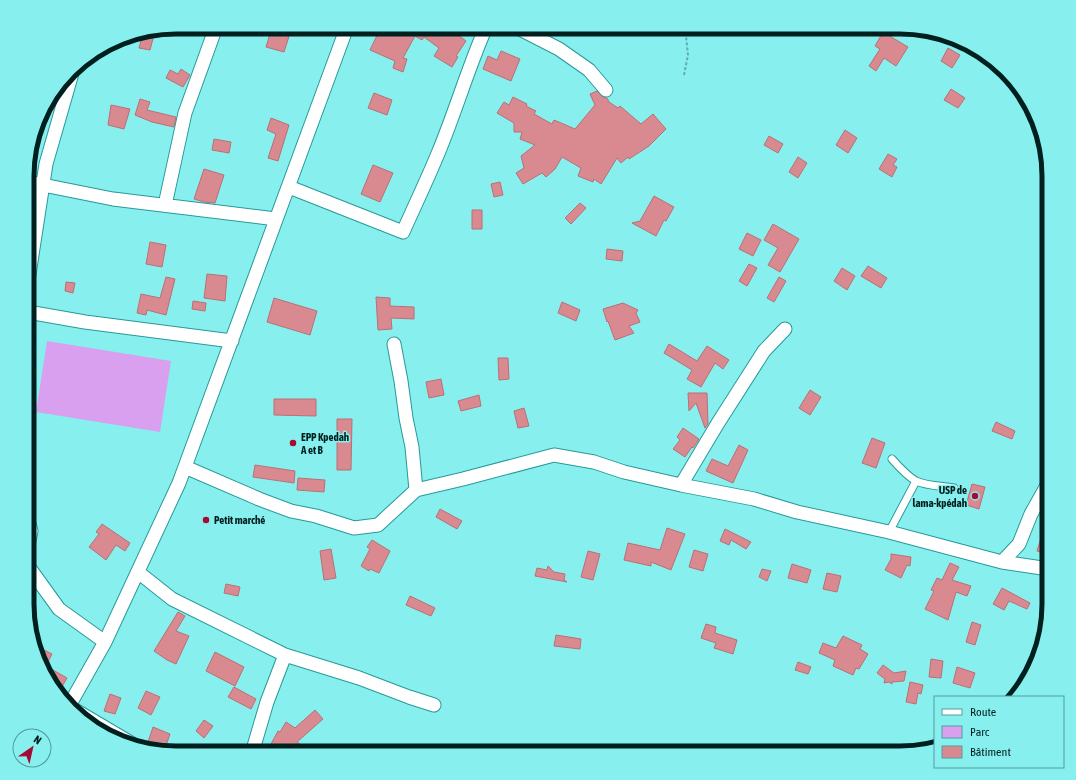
<svg xmlns="http://www.w3.org/2000/svg" width="1076" height="780" font-family="'Asap Condensed',sans-serif">
	<rect width="100%" height="100%" fill="#88efef"/>
	<path fill="#d8a0ef" d="M 47,341 L 171,361 L 160,432 L 36,412 Z"/>
	<path fill="#d98a90" stroke="#ba6f74" d="M 272,27 L 292,27 L 284,52 L 266,47 Z
		M 381,27 L 439,27 L 450,34 L 453,31 L 466,41 L 456,56 L 458,57 L 452,67 L 434,56 L 439,48 L 424,37 L 422,40 L 415,36 L 403,58 L 407,59 L 403,72 L 393,68 L 395,61 L 370,50 Z
		M 883,32 L 908,47 L 896,66 L 884,58 L 876,71 L 869,66 L 880,49 L 875,46 Z
		M 147,33 L 154,35 L 150,50 L 139,48 L 143,34 Z
		M 948,48 L 960,55 L 952,68 L 941,61 Z
		M 501,51 L 520,59 L 511,81 L 483,69 L 488,56 L 497,60 Z
		M 181,69 L 190,75 L 183,87 L 166,78 L 170,70 L 178,74 Z
		M 951,89 L 965,98 L 958,108 L 944,100 Z
		M 597,91 L 603,97 L 607,98 L 609,102 L 618,108 L 620,106 L 641,124 L 653,114 L 666,129 L 649,146 L 629,159 L 628,157 L 621,163 L 617,158 L 601,184 L 594,179 L 593,182 L 578,176 L 581,168 L 562,157 L 555,169 L 546,177 L 542,173 L 523,184 L 516,173 L 524,168 L 521,156 L 535,145 L 520,139 L 522,132 L 514,132 L 514,123 L 497,113 L 504,102 L 509,105 L 513,97 L 527,104 L 526,106 L 536,111 L 534,114 L 552,124 L 554,120 L 575,129 L 595,105 L 590,94 Z
		M 374,93 L 392,100 L 387,115 L 368,108 Z
		M 140,99 L 150,102 L 147,110 L 176,117 L 174,127 L 152,122 L 135,115 Z
		M 111,105 L 130,109 L 124,129 L 108,125 Z
		M 271,118 L 289,125 L 278,161 L 268,158 L 276,134 L 267,130 Z
		M 845,130 L 857,138 L 848,153 L 836,145 Z
		M 769,136 L 783,144 L 778,153 L 764,145 Z
		M 214,139 L 231,142 L 229,153 L 212,150 Z
		M 888,154 L 897,159 L 893,165 L 897,167 L 892,177 L 879,169 Z
		M 798,157 L 807,163 L 798,178 L 789,172 Z
		M 373,165 L 393,173 L 380,202 L 361,194 Z
		M 204,169 L 224,175 L 215,203 L 204,202 L 194,199 Z
		M 500,182 L 503,195 L 494,197 L 491,184 Z
		M 654,196 L 674,207 L 666,221 L 664,220 L 656,236 L 632,223 L 640,221 Z
		M 580,203 L 586,208 L 571,224 L 565,218 Z
		M 472,210 L 482,210 L 482,229 L 472,229 Z
		M 773,224 L 799,239 L 780,272 L 768,265 L 778,248 L 764,240 Z
		M 747,233 L 761,240 L 753,256 L 739,249 Z
		M 150,242 L 166,245 L 162,267 L 146,264 Z
		M 607,249 L 623,251 L 622,261 L 606,259 Z
		M 749,264 L 757,268 L 747,286 L 739,281 Z
		M 868,266 L 887,278 L 881,288 L 861,276 Z
		M 842,268 L 855,276 L 847,290 L 834,281 Z
		M 207,274 L 227,276 L 225,301 L 204,298 Z
		M 166,277 L 175,279 L 166,315 L 147,310 L 146,315 L 137,313 L 141,294 L 160,298 Z
		M 779,277 L 786,281 L 774,302 L 767,298 Z
		M 66,282 L 75,283 L 73,293 L 65,291 Z
		M 376,297 L 390,298 L 390,306 L 414,307 L 414,319 L 391,318 L 392,329 L 378,330 Z
		M 274,298 L 317,311 L 310,335 L 267,322 Z
		M 193,301 L 206,303 L 205,311 L 192,309 Z
		M 562,302 L 580,310 L 576,321 L 558,313 Z
		M 623,303 L 638,310 L 636,313 L 640,322 L 629,326 L 634,333 L 615,340 L 608,321 L 607,322 L 603,309 Z
		M 669,344 L 697,361 L 707,346 L 729,360 L 723,369 L 715,363 L 701,387 L 687,379 L 692,370 L 664,353 Z
		M 498,358 L 508,358 L 509,379 L 499,380 Z
		M 441,379 L 444,395 L 429,398 L 426,382 Z
		M 810,390 L 821,397 L 810,415 L 799,408 Z
		M 688,393 L 707,393 L 708,424 L 705,428 L 696,403 L 689,411 Z
		M 479,395 L 481,406 L 461,411 L 458,401 Z
		M 274,399 L 316,399 L 316,416 L 274,415 Z
		M 524,408 L 529,426 L 518,428 L 514,411 Z
		M 337,419 L 352,419 L 351,470 L 337,470 Z
		M 996,422 L 1015,431 L 1012,439 L 992,431 Z
		M 683,428 L 699,439 L 693,448 L 692,447 L 685,457 L 673,449 L 680,440 L 677,437 Z
		M 872,438 L 885,443 L 876,468 L 862,463 Z
		M 739,445 L 748,450 L 733,483 L 706,471 L 712,459 L 728,466 Z
		M 255,465 L 295,471 L 294,483 L 253,477 Z
		M 298,478 L 325,480 L 324,492 L 297,490 Z
		M 972,484 L 985,487 L 979,509 L 966,505 Z
		M 440,509 L 462,521 L 457,529 L 436,517 Z
		M 102,524 L 130,543 L 125,551 L 116,545 L 106,560 L 89,547 L 99,534 L 96,532 Z
		M 667,528 L 685,534 L 671,570 L 651,562 L 651,566 L 624,560 L 628,543 L 660,550 Z
		M 725,529 L 751,542 L 746,549 L 731,540 L 729,545 L 720,541 Z
		M 1042,535 L 1049,538 L 1049,555 L 1037,551 Z
		M 372,540 L 390,551 L 379,573 L 370,569 L 369,571 L 361,566 L 370,549 L 367,547 Z
		M 331,549 L 336,578 L 324,580 L 320,551 Z
		M 694,550 L 708,554 L 703,571 L 689,567 Z
		M 588,551 L 600,554 L 593,580 L 581,577 Z
		M 891,554 L 911,557 L 910,566 L 907,565 L 901,578 L 885,570 L 891,559 Z
		M 950,563 L 959,567 L 952,580 L 971,586 L 967,596 L 956,592 L 948,620 L 925,609 L 934,591 L 931,590 L 937,578 L 942,580 Z
		M 792,564 L 811,570 L 807,583 L 788,578 Z
		M 548,566 L 554,572 L 565,574 L 564,580 L 567,582 L 535,576 L 537,568 L 547,570 Z
		M 762,569 L 771,571 L 767,581 L 759,577 Z
		M 827,573 L 841,576 L 837,592 L 823,589 Z
		M 226,584 L 240,587 L 238,596 L 224,593 Z
		M 1002,588 L 1030,603 L 1027,609 L 1009,601 L 1004,610 L 993,604 Z
		M 410,596 L 435,608 L 431,616 L 406,605 Z
		M 178,612 L 185,616 L 176,631 L 189,636 L 176,664 L 167,660 L 154,651 Z
		M 972,622 L 981,625 L 975,645 L 966,642 Z
		M 706,624 L 716,627 L 715,633 L 737,640 L 733,654 L 714,648 L 716,643 L 701,638 Z
		M 556,635 L 581,639 L 580,649 L 554,646 Z
		M 843,636 L 862,645 L 860,649 L 868,654 L 859,669 L 856,668 L 853,675 L 833,666 L 835,660 L 819,653 L 823,643 L 836,648 Z
		M 36,646 L 52,654 L 46,666 L 67,678 L 59,692 L 47,678 Z
		M 215,652 L 244,667 L 235,686 L 206,671 Z
		M 931,659 L 943,661 L 941,678 L 929,677 Z
		M 798,662 L 811,667 L 808,674 L 795,670 Z
		M 883,665 L 894,673 L 906,671 L 904,681 L 892,682 L 892,684 L 889,682 L 884,683 L 885,679 L 877,673 Z
		M 957,667 L 975,673 L 970,688 L 953,683 Z
		M 910,682 L 923,685 L 921,694 L 918,693 L 916,704 L 906,702 Z
		M 234,687 L 256,699 L 251,709 L 228,697 Z
		M 146,691 L 160,697 L 151,715 L 138,708 Z
		M 110,694 L 121,698 L 115,714 L 104,711 Z
		M 315,710 L 323,719 L 297,742 L 301,745 L 297,753 L 285,753 L 271,744 L 278,731 L 280,732 L 286,722 L 295,728 Z
		M 204,720 L 213,726 L 204,738 L 196,731 Z
		M 153,727 L 170,734 L 164,751 L 147,745 Z"/>
	<g fill="none" stroke-linecap="round" stroke-linejoin="round">
		<defs>
			<path id="lane" d="M 892,459 C 899,467 907,476 916,481 C 927,486 942,486 954,488
				M 889,532 L 916,481"/>
			<path id="street" d="M 516,27 L 559,49 L 589,70 L 606,90
				M 28,182 L 113,199 L 276,219
				M 289,187 L 403,232 C 415,205 428,178 439,151 C 456,110 468,68 486,27
				M 165,205 L 185,113 L 216,27
				M 28,281 L 46,164 L 73,70
				M 28,312 L 85,322 L 232,341
				M 394,344 L 401,381 L 406,418 L 412,447 L 416,490
				M 185,467 L 259,499 L 291,511 L 316,516 L 354,528 L 378,525 L 416,490 L 463,479 L 554,455 L 594,462 L 624,472 L 681,485 L 754,499 L 797,512 L 889,532 L 1002,562 L 1049,569
				M 681,485 L 718,423 L 764,351 L 785,329
				M 28,520 L 31,531 L 28,546
				M 1002,562 L 1019,544 L 1031,514 L 1049,482
				M 28,566 L 59,609 L 105,642
				M 138,572 L 172,599 L 285,655 L 359,678 L 409,697 L 434,705
				M 70,704 L 105,642 L 179,483 L 347,27
				M 75,710 L 136,746
				M 252,753 L 267,702 L 285,655"/>
		</defs>
		<use href="#lane" stroke="#289999" stroke-width="9"/>
		<use href="#street" stroke="#289999" stroke-width="15"/>
		<path stroke="#5eaeae" stroke-width="2" stroke-dasharray="3 2" stroke-linecap="butt" d="M 684,75 L 688,55 L 685,27"/>
		<use href="#lane" stroke="#fff" stroke-width="7"/>
		<use href="#street" stroke="#fff" stroke-width="13"/>
	</g>
	<g fill="#a50a36" stroke="#88efef" stroke-width="1.5">
		<circle cx="293" cy="443" r="4"/>
		<circle cx="975" cy="496" r="4"/>
		<circle cx="206" cy="520" r="4"/>
	</g>
	<g text-anchor="middle" stroke-width="3" stroke-linejoin="round" paint-order="stroke">
		<g font-size="11" font-weight="bold" fill="#001f1f" stroke="#88efef" text-anchor="start">
			<text x="301" y="441">EPP Kpedah<tspan x="301" dy="13">A et B</tspan></text>
			<text x="967" y="494" text-anchor="end">USP de<tspan x="967" dy="13">lama-kpédah</tspan></text>
			<text x="214" y="524">Petit marché</text>
		</g>
	</g>
	<path d="M0 0H1076V780H0ZM176 34H900A142 142 0 0 1 1042 176V604A142 142 0 0 1 900 746H176A142 142 0 0 1 34 604V176A142 142 0 0 1 176 34Z" fill="#88efef" fill-rule="evenodd"/>
	<path fill="none" stroke="#001f1f" stroke-width="5" d="M176 34H900A142 142 0 0 1 1042 176V604A142 142 0 0 1 900 746H176A142 142 0 0 1 34 604V176A142 142 0 0 1 176 34Z"/>
	<rect x="934" y="696" width="130" height="72" fill="#88efef" stroke="#529c9c"/>
	<rect x="942" y="709" width="20" height="6" fill="#ffffff" stroke="#529c9c"/>
	<text x="970" y="716" font-size="12" fill="#001f1f">Route</text>
	<rect x="942" y="726" width="20" height="12" fill="#d8a0ef" stroke="#529c9c"/>
	<text x="970" y="736" font-size="12" fill="#001f1f">Parc</text>
	<rect x="942" y="746" width="20" height="12" fill="#d98a90" stroke="#529c9c"/>
	<text x="970" y="756" font-size="12" fill="#001f1f">Bâtiment</text>
	<g transform="translate(32 748) rotate(34)"><circle r="19" fill="#88efef" stroke="#529c9c"/>
	<path d="M0-3L7 15L0 10L-7 15Z" fill="#a50a36"/>
	<text y="-6" font-size="11" font-weight="bold" text-anchor="middle" fill="#001f1f">N</text>
	</g>
</svg>
